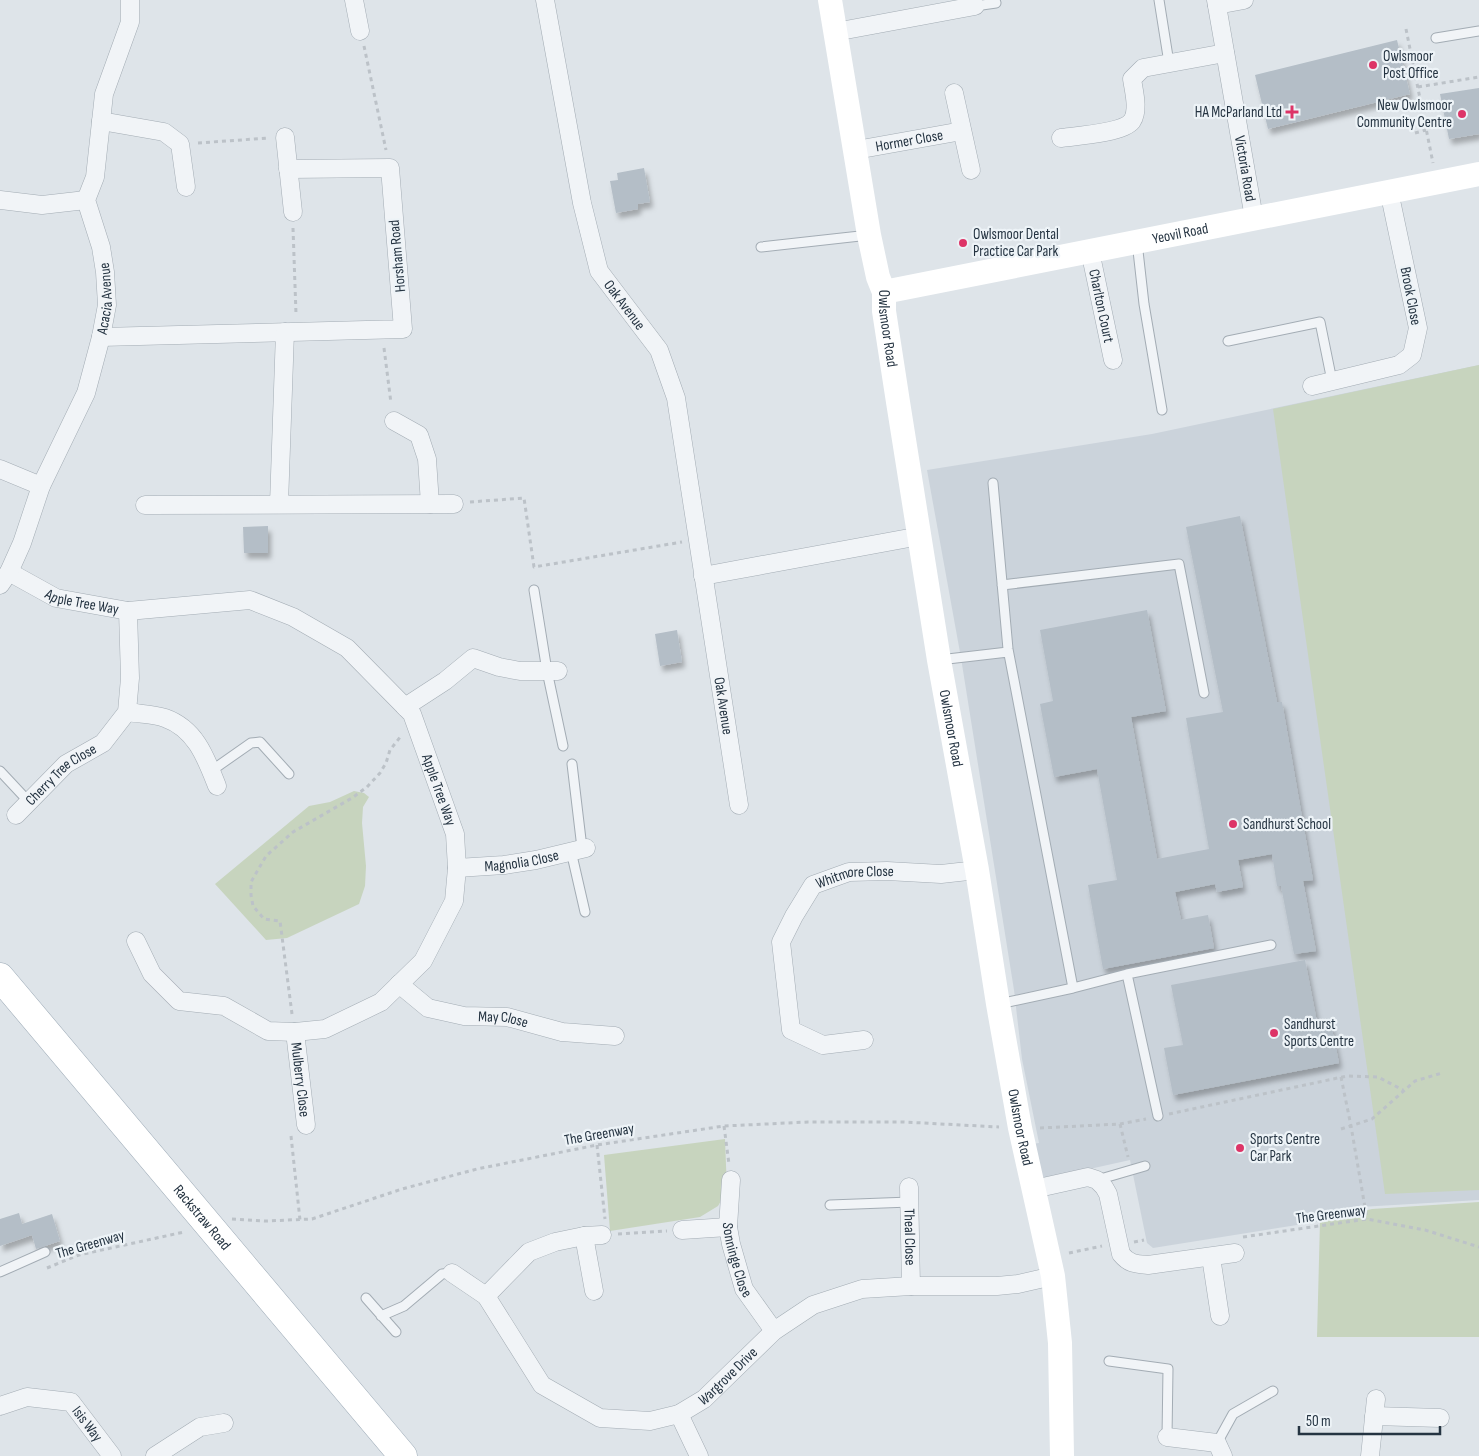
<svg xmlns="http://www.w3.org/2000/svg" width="1479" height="1456" font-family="'Sofia Sans Condensed',sans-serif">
	<defs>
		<filter id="shadow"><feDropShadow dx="3" dy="5.5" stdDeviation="2.5" flood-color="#0004"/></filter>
	</defs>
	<rect width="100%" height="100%" fill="#dee4e9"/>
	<path fill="#cbd3db" d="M 1479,365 L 1479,1200 L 1360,1207 L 1358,1214 L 1354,1216 L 1153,1248 L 1147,1243 L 1130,1160 L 1076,1172 L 1040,1178 L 1032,1144 L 1039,1143 L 1022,1059 L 1014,990 L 961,658 L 927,470 L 1152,434 Z"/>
	<path fill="#c7d4be" d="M 1479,365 L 1479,1190 L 1385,1194 L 1273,409 Z
		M 354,791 L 364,793 L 369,797 L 363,807 L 362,823 L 366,866 L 365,886 L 359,904 L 287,938 L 266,940 L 215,884 L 309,806 L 330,802 Z
		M 725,1139 L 727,1191 L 718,1206 L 700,1217 L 610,1231 L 604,1155 Z
		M 1479,1202 L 1479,1337 L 1317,1337 L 1320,1221 L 1372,1209 Z"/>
	<path fill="#b4bec7" filter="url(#shadow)" d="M 1397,40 L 1410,94 L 1268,129 L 1255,75 Z
		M 1479,88 L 1479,134 L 1449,139 L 1440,94 Z
		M 644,168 L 650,202 L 638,204 L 638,209 L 616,213 L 610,181 L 618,180 L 617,173 Z
		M 1240,516 L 1277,702 L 1282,702 L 1313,880 L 1303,881 L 1316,951 L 1294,954 L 1281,886 L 1277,886 L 1272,854 L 1238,860 L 1243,887 L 1217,892 L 1215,884 L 1175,892 L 1181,920 L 1208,915 L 1214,948 L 1103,969 L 1088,885 L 1117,880 L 1097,769 L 1054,777 L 1040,704 L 1053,701 L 1040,630 L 1147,610 L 1166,711 L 1131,717 L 1157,859 L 1209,849 L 1186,718 L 1223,712 L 1186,527 Z
		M 268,526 L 268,553 L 244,553 L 243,527 Z
		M 677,630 L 682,662 L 660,666 L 655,634 Z
		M 1305,960 L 1318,1027 L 1331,1024 L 1339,1063 L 1173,1095 L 1164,1048 L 1183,1045 L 1171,985 Z
		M 19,1213 L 22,1224 L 52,1214 L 60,1241 L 36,1249 L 32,1235 L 0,1246 L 0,1219 Z"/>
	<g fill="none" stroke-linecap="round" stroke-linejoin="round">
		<defs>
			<path id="lane" d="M 1159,0 L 1169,63
				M 975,6 L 996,3 L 995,0
				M 1436,38 L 1479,31
				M 1137,242 L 1144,304 L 1162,410
				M 761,247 L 869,235
				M 1228,341 L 1320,322 L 1332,381
				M 993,483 L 1008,649 L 1073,988
				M 1002,585 L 1179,564 L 1204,693
				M 534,590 L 547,671 L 563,746
				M 939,660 L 1008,652
				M 572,764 L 582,848
				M 0,771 L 29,802
				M 211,771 L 251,743 L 260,742 L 289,774
				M 571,851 L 585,912
				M 1127,974 L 1158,1116
				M 999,1004 L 1073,988 L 1127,974 L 1271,945
				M 1097,1180 L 1145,1166
				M 830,1205 L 910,1202
				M 0,1272 L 45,1252
				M 366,1298 L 396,1332
				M 381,1316 L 404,1306 L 442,1274 L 452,1273
				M 1109,1361 L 1168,1369 L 1167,1437
				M 1217,1443 L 1233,1414 L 1273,1391"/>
			<g id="street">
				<path d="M 354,0 L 360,31"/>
				<path id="s1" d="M 545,0 L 582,203 L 599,271 L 659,350 L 676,398 L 739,805"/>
				<path id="s2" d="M 1216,0 L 1254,218"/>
				<path d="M 1217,5 L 1244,0"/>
				<path d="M 835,32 L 975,6"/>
				<path d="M 954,93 L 971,170"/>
				<path d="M 101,121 L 164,132 L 180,144 L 186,187"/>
				<path d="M 285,137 L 293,212"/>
				<path d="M 1061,138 C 1076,136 1123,133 1132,121 C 1139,110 1134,92 1132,79 L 1143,68 L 1225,53"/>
				<path id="s3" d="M 856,150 L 962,131"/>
				<path d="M 0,200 L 42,205 L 86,200"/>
				<path id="s4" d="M 1090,251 L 1113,360"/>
				<path d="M 101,337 L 403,329 L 390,168 L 288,169"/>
				<path d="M 1312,386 L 1399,365 L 1412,355 L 1418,328 L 1389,191"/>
				<path d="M 394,421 L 419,435 L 427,459 L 430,504"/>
				<path d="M 0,469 L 41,486"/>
				<path d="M 279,504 L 285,332"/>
				<path d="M 145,505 L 454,504"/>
				<path id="s5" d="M 9,572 L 56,598 L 128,611 L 250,600 L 293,617 L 347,648 L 412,714 L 455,834 L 457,868 L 454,901 L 423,961 L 381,1002 L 325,1029 L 295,1032 L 268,1031 L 224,1006 L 179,1001 L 152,974 L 136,941"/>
				<path d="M 703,576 L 920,536"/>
				<path id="s6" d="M 0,585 L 9,572 L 22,543 L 41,486 L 86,393 L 101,337 L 107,305 L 105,272 L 101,247 L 86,200 L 95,177 L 104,94 L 130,22 L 130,0"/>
				<path d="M 405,707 L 445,681 L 473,658 L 499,667 L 520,671 L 558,671"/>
				<path d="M 127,712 C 139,714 154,714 165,718 C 196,729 206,758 217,786"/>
				<path id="s7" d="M 16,815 L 66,764 L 103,743 L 127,712 L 130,678 L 128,611"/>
				<path id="s8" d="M 457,868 L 504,865 L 536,860 L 586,848"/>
				<path id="s9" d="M 399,984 L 428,1008 L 464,1016 L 507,1017 L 562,1032 L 615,1036"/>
				<path id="s10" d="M 295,1032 L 306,1125"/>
				<path id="s11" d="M 864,1040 L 823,1045 L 791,1030 L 781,942 L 794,916 L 813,885 L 849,872 L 887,871 L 941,874 L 977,870"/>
				<path id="s12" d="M 731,1180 L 728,1227 L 731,1244 L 744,1289 L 774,1331"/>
				<path id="s13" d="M 909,1187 L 911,1286"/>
				<path d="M 1034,1189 L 1088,1177 L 1097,1180 L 1104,1187 L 1108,1194 L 1121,1254 C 1129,1264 1136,1264 1148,1265 L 1235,1253"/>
				<path d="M 682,1230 L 728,1227"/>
				<path d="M 584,1236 L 594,1291"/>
				<path d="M 1211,1257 L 1220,1316"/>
				<path id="s14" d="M 452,1273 L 486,1296 L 542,1385 L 600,1418 L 650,1421 L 679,1414 L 704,1399 L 774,1331 L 813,1305 L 862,1289 L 911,1286 L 997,1286 L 1018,1284 L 1053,1276"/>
				<path d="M 486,1296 L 529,1252 L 555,1242 L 584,1236 L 602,1235"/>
				<path id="s15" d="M 0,1406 L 27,1397 L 71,1402 L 112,1456"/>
				<path d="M 679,1414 L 699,1456"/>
				<path d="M 1374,1416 L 1440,1418"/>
				<path d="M 1167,1437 L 1217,1443 L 1223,1456"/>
				<path d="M 155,1456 L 200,1427 L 224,1423"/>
				<path d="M 1370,1456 L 1376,1399"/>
			</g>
			<g id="primary">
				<path id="s18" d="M 0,977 L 403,1456"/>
			</g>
		</defs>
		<use href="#lane" stroke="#a3acb4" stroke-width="11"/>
		<use href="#street" stroke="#a3acb4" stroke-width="19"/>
		<use href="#primary" stroke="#9caab6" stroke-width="29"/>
		<path stroke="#bcc2c8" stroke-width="3" stroke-dasharray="4 4" stroke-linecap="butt" d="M 1406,29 L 1433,163
			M 364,46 L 386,150
			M 1418,87 L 1479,77
			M 1415,133 L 1426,130
			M 198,143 L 269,138
			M 293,228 L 296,314
			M 384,348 L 391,403
			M 470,502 L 524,498 L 534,567 L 682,542
			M 292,1014 L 280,921 L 264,919 L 253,906 L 251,895 L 251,882 L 266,856 L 293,832 L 352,798 L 367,787 L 380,773 L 386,763 L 390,750 L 401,736
			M 1341,1077 L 1351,1126 L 1367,1219
			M 1169,1114 L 1347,1076 L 1378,1077 L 1403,1090
			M 1120,1124 L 1128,1157
			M 724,1126 L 729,1164
			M 1040,1128 L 1120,1124 L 1146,1119
			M 1341,1129 L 1372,1119 L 1415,1081 L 1442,1073
			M 291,1136 L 300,1220
			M 597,1145 L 605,1219
			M 232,1219 L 266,1221 L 312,1219 L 402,1189 L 477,1169 L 597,1145 L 724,1126 L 808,1122 L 904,1122 L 999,1127
			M 618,1234 L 667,1231
			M 1243,1237 L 1367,1219 L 1425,1230 L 1479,1247
			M 1134,1242 L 1144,1240
			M 1069,1253 L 1102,1246
			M 47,1268 L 79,1255 L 184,1232"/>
		<use href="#lane" stroke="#f1f4f7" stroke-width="9"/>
		<use href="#street" stroke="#f1f4f7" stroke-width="18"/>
		<g stroke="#fff" stroke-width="24">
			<path id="s16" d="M 830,0 L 869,235 L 878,277 L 884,292 L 884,311 L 898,402 L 939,660 L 977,870 L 998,1004 L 1020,1128 L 1053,1276 L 1060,1343 L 1062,1456"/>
			<path id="s17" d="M 884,292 L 1479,174"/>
		</g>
		<use href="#primary" stroke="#fff" stroke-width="28"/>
	</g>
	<g fill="#dd3467" stroke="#edf3f7" stroke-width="2">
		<circle cx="1373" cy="65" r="5"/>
		<path d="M1289.5 104.5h5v5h5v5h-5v5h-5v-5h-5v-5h5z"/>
		<circle cx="1462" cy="114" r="5"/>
		<circle cx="963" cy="243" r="5"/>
		<circle cx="1233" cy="824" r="5"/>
		<circle cx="1274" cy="1033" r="5"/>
		<circle cx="1240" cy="1148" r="5"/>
	</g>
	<g text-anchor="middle" stroke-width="4.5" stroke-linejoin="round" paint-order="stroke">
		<g font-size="15" fill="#253442" stroke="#edf3f7" text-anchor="start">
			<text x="1383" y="61">Owlsmoor<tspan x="1383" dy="17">Post Office</tspan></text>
			<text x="1452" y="110" text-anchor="end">New Owlsmoor<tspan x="1452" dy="17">Community Centre</tspan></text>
			<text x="1282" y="117" text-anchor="end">HA McParland Ltd</text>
			<text x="973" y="239">Owlsmoor Dental<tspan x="973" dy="17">Practice Car Park</tspan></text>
			<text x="1243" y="829">Sandhurst School</text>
			<text x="1284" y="1029">Sandhurst<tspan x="1284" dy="17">Sports Centre</tspan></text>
			<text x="1250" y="1144">Sports Centre<tspan x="1250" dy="17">Car Park</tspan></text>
		</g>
		<g font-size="15" fill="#253442" stroke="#edf3f7">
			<text dy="5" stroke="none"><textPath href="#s3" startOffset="54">Hormer Close</textPath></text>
			<text dy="5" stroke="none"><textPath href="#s2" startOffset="171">Victoria Road</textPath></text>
			<text dy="5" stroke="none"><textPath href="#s17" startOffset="302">Yeovil Road</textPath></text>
			<text transform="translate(397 256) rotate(-95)" y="5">Horsham Road</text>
			<text transform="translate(1411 296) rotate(79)" y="5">Brook Close</text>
			<text dy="5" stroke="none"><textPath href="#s6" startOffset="308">Acacia Avenue</textPath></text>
			<text dy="5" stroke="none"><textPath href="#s1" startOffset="319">Oak Avenue</textPath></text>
			<text dy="5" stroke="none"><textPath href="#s4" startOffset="56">Charlton Court</textPath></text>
			<text dy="5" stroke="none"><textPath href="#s16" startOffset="334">Owlsmoor Road</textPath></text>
			<text dy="5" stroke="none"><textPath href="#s5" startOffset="80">Apple Tree Way</textPath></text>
			<text dy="5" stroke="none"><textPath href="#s1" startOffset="738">Oak Avenue</textPath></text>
			<text dy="5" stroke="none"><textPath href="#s16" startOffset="739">Owlsmoor Road</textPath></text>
			<text dy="5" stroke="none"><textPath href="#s7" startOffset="61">Cherry Tree Close</textPath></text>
			<text dy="5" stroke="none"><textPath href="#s5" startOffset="531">Apple Tree Way</textPath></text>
			<text dy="5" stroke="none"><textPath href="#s8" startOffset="65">Magnolia Close</textPath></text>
			<text dy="5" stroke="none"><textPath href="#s11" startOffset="274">Whitmore Close</textPath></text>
			<text dy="5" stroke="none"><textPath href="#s9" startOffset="114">May Close</textPath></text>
			<text dy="5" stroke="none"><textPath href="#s10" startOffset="48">Mulberry Close</textPath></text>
			<text dy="5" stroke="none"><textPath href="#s16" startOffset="1144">Owlsmoor Road</textPath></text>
			<text transform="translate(599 1134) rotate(-10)" y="5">The Greenway</text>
			<text transform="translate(1331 1214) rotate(-7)" y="5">The Greenway</text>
			<text dy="5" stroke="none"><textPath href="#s18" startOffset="314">Rackstraw Road</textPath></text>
			<text dy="5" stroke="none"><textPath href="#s13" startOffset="50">Theal Close</textPath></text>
			<text transform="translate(90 1244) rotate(-16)" y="5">The Greenway</text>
			<text dy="5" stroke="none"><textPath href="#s12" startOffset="81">Sonninge Close</textPath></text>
			<text dy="5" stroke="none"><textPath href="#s14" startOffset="355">Wargrove Drive</textPath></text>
			<text dy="5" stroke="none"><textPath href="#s15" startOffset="100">Isis Way</textPath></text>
		</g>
	</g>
	<path d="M1299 1426v8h141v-8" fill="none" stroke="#253442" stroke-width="2.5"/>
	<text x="1306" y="1426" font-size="15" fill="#253442" stroke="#edf3f7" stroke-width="4" paint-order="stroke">50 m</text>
</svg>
